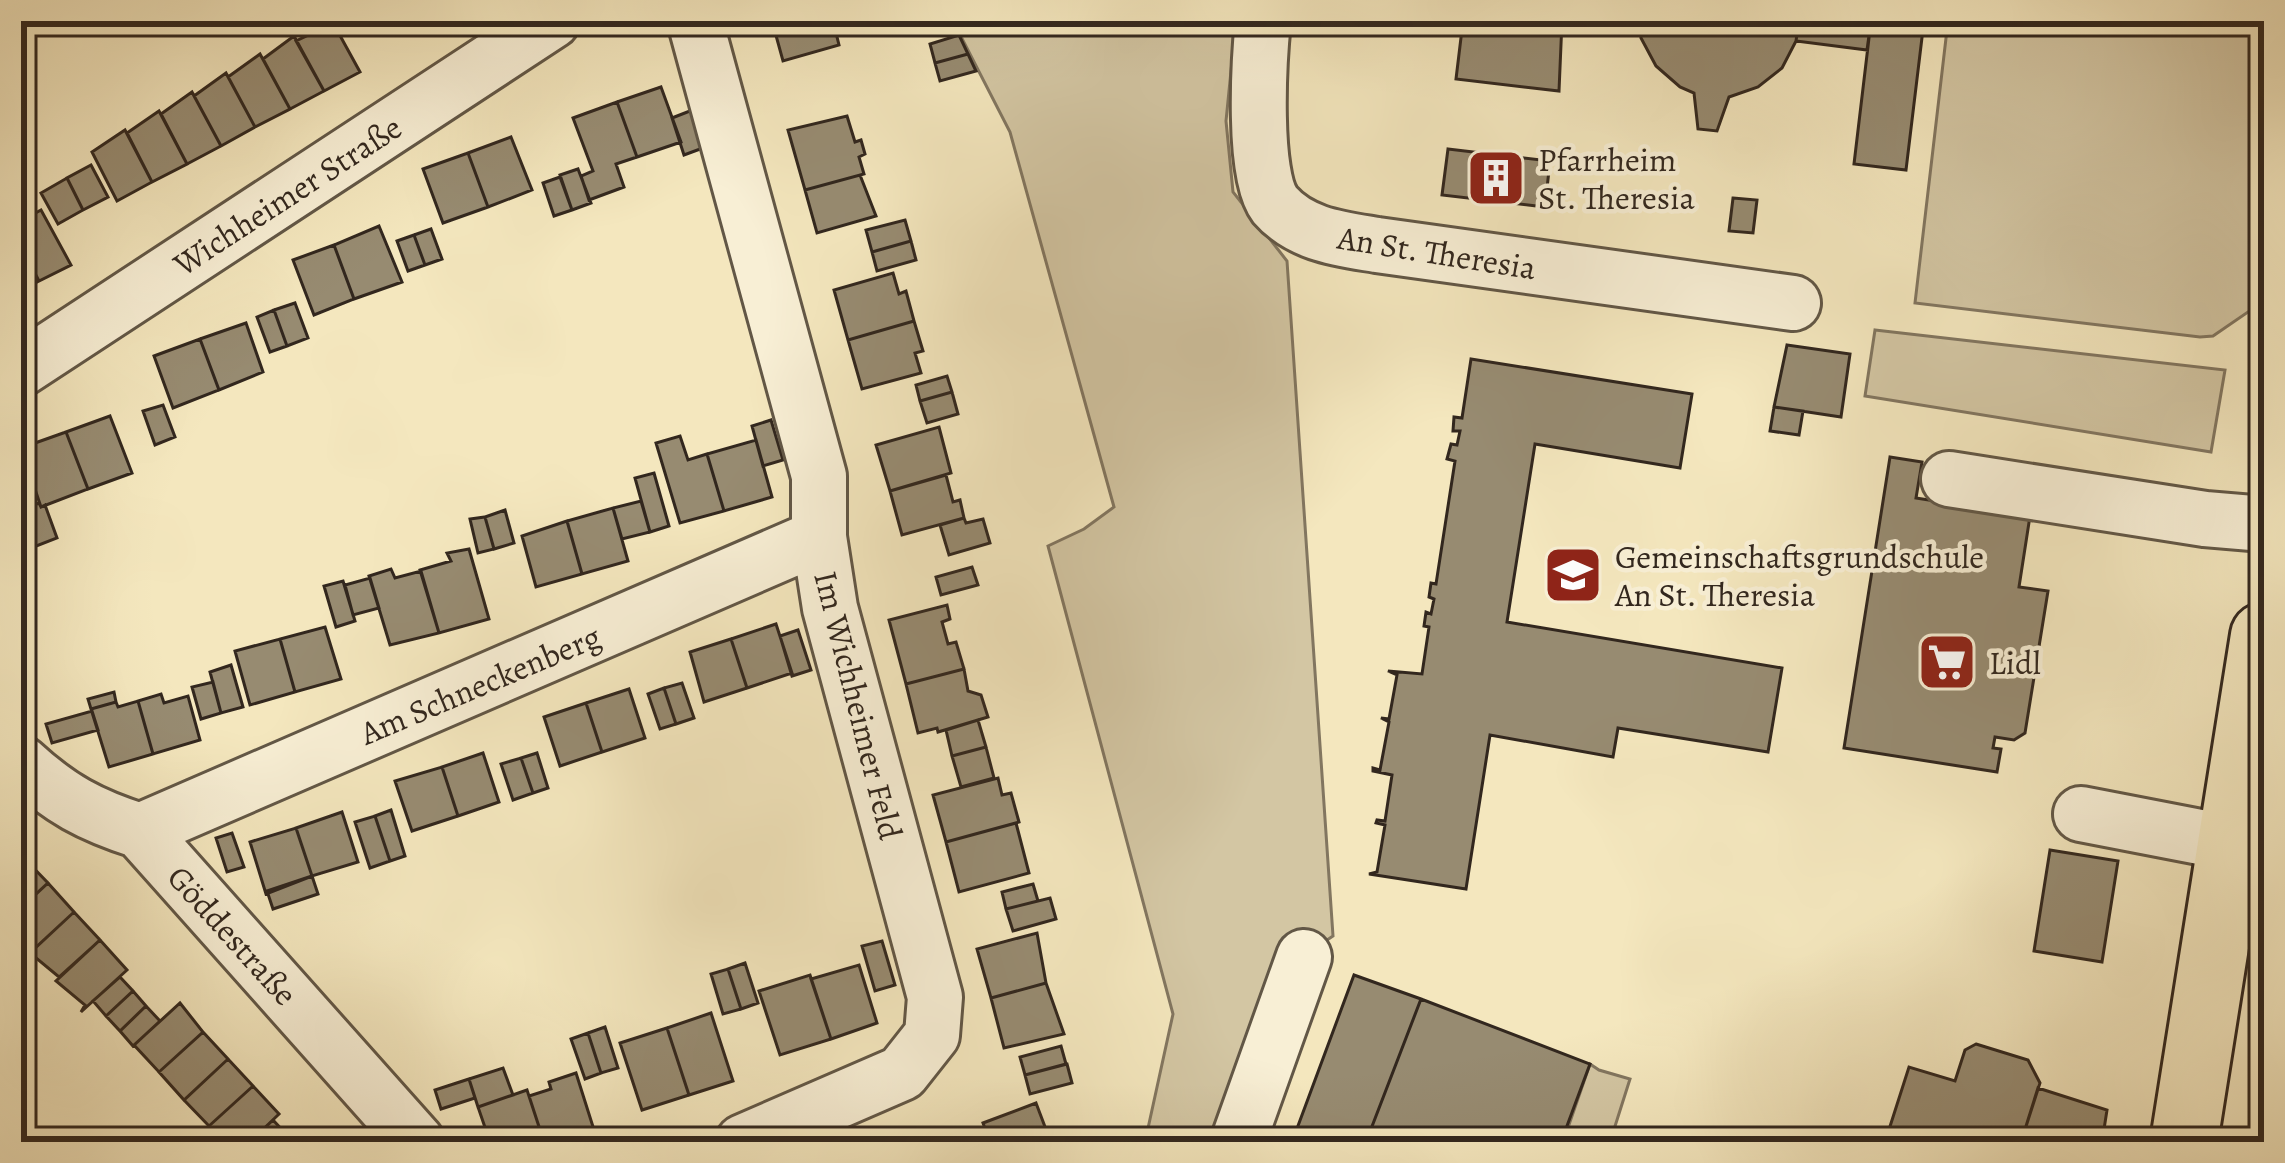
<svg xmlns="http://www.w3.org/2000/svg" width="2285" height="1163" font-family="Alegreya,serif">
	<rect width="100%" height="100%" fill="#f4e7be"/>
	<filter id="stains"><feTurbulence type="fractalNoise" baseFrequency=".00167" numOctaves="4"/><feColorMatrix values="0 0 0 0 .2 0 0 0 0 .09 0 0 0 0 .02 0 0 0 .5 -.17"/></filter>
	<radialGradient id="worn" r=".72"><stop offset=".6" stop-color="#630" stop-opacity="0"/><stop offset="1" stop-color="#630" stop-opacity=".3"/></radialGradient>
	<path fill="#d3c6a3" stroke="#827660" stroke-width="3" d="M 953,21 L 1236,21 L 1226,121 L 1233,192 L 1287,261 L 1333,936 L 1284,969 L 1216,1142 L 1145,1142 L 1173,1014 L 1048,546 L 1084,529 L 1114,507 L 1010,132 Z
		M 1948,21 L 2264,21 L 2264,228 L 2251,310 L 2213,336 L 2200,337 L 1915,303 Z
		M 1875,330 L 2225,370 L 2211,452 L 1865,396 Z
		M 1590,1064 L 1599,1070 L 1630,1079 L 1610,1142 L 1563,1142 Z"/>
	<path fill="#978b71" stroke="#32271e" stroke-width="3" d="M 324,21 L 332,21 L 360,72 L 324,91 L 296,41 L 317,31 L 314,27 Z
		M 772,21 L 833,21 L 839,45 L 783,61 Z
		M 1463,21 L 1562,21 L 1559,91 L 1456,79 Z
		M 1639,21 L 1799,21 L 1796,41 L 1782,68 L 1758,87 L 1729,97 L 1717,131 L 1698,129 L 1694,93 L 1680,87 L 1656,66 L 1641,38 Z
		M 1799,21 L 1871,21 L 1867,50 L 1796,41 Z
		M 1871,21 L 1924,21 L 1906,170 L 1854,164 Z
		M 959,35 L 968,54 L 935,63 L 930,44 Z
		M 294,36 L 324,91 L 290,109 L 263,59 Z
		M 260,54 L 290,109 L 255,127 L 228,77 Z
		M 968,54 L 976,71 L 940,81 L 935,63 Z
		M 226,73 L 255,127 L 221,146 L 194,96 Z
		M 661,87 L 681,142 L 637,157 L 617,102 Z
		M 192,92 L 221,146 L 187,164 L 161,114 Z
		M 617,102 L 637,157 L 616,164 L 624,187 L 589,200 L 581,176 L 593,171 L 573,118 Z
		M 700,107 L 711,145 L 684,155 L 672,118 Z
		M 159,111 L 187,164 L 152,182 L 127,133 Z
		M 847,116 L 855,142 L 861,140 L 865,154 L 859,157 L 864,174 L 805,190 L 788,130 Z
		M 125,130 L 152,182 L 117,201 L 92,152 Z
		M 511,137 L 532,190 L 488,207 L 468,153 Z
		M 1448,149 L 1550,161 L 1545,207 L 1442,195 Z
		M 468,153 L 488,207 L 443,223 L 423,169 Z
		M 91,165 L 108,197 L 83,210 L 67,178 Z
		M 578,169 L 591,203 L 572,210 L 560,175 Z
		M 860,175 L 876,216 L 817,233 L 805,190 Z
		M 560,177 L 572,210 L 554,216 L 543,183 Z
		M 67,178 L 83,210 L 58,224 L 41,193 Z
		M 1733,198 L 1757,200 L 1753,233 L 1729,231 Z
		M 41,210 L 71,265 L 39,281 L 21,247 L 21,221 Z
		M 905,220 L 911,241 L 872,252 L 866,230 Z
		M 379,226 L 402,282 L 354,299 L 334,245 Z
		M 431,229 L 442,259 L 425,265 L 414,235 Z
		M 414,235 L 425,265 L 408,271 L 397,241 Z
		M 911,241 L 916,260 L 877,271 L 872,252 Z
		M 334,245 L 354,299 L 314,315 L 293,260 Z
		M 21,247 L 39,281 L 21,291 Z
		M 893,273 L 899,294 L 906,291 L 914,321 L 848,340 L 834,290 Z
		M 295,303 L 308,338 L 287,346 L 274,310 Z
		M 274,310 L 287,346 L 270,352 L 257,317 Z
		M 914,321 L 923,351 L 915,353 L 921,373 L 862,389 L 848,340 Z
		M 246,323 L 263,372 L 219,390 L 200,339 Z
		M 200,339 L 219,390 L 173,408 L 154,356 Z
		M 1787,345 L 1850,354 L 1841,417 L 1774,407 Z
		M 1471,359 L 1692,394 L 1680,468 L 1535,444 L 1507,622 L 1782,668 L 1768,752 L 1618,728 L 1613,757 L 1490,735 L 1466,889 L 1369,874 L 1377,872 L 1385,825 L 1376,823 L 1377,820 L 1385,821 L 1392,775 L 1373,771 L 1373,768 L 1380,770 L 1389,722 L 1381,718 L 1389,719 L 1397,675 L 1388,671 L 1422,674 L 1429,627 L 1424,626 L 1426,612 L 1431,614 L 1434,599 L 1429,597 L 1431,583 L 1436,584 L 1455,461 L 1447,459 L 1451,444 L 1457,445 L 1460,431 L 1453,431 L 1454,417 L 1462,418 Z
		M 947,376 L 952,392 L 920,401 L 916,385 Z
		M 952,392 L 958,414 L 927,423 L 920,401 Z
		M 163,405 L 175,437 L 155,445 L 143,411 Z
		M 1774,407 L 1803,411 L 1799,435 L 1770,431 Z
		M 110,416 L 132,473 L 88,489 L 66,432 Z
		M 771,420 L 783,460 L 763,466 L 752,426 Z
		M 939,427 L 951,473 L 890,491 L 876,445 Z
		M 66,432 L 88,489 L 41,507 L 21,448 Z
		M 680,436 L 688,460 L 707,454 L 724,511 L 680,523 L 656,443 Z
		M 756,440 L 772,497 L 724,511 L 707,454 Z
		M 1890,457 L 1922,462 L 1916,498 L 2030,516 L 2019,587 L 2048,591 L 2025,733 L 2014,740 L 1995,737 L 1993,748 L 2001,749 L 1997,772 L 1844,748 Z
		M 654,473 L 669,526 L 650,532 L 635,478 Z
		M 946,475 L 953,502 L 960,500 L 964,518 L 902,535 L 890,491 Z
		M 641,501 L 650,532 L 622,539 L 613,508 Z
		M 39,503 L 41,507 L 45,505 L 57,538 L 26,550 L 21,537 L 21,510 Z
		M 613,508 L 628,561 L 582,574 L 567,521 Z
		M 505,510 L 514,543 L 494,549 L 485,517 Z
		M 485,517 L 494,549 L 478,553 L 470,519 Z
		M 964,518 L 966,523 L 983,519 L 990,543 L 949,555 L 940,525 Z
		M 567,521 L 582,574 L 536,587 L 522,536 Z
		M 469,549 L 489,619 L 439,633 L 420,570 L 451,561 L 447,553 Z
		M 972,567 L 978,585 L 941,595 L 936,577 Z
		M 391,569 L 395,578 L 421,571 L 439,633 L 390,645 L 369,576 Z
		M 370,578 L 379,608 L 353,615 L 345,585 Z
		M 343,581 L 355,621 L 336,627 L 324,586 Z
		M 947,605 L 950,619 L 942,622 L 948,644 L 956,642 L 964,669 L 906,684 L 889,620 Z
		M 776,624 L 792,673 L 747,688 L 731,639 Z
		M 325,627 L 341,679 L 295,692 L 280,639 Z
		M 798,630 L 811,670 L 792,676 L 780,636 Z
		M 280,639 L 295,692 L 250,705 L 235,651 Z
		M 731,639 L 747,688 L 704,702 L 690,652 Z
		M 231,665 L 243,707 L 221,713 L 210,672 Z
		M 964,669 L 968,691 L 981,695 L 988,717 L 938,732 L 937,728 L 918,733 L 906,684 Z
		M 213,682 L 221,713 L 201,719 L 192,687 Z
		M 682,683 L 694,718 L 676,724 L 664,688 Z
		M 664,688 L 676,724 L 660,729 L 648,694 Z
		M 629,689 L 645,738 L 602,752 L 586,703 Z
		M 114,692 L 116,702 L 91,709 L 88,699 Z
		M 161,694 L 164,703 L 188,696 L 200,740 L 153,754 L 138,701 Z
		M 138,701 L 153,754 L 109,767 L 91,709 L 116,702 L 118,707 Z
		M 586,703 L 602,752 L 560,766 L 544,717 Z
		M 92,711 L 98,730 L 52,743 L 46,724 Z
		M 978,720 L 986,747 L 952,756 L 946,730 Z
		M 986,747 L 994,778 L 961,787 L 952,756 Z
		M 483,753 L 499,802 L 458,816 L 442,767 Z
		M 537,753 L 548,788 L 533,793 L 521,758 Z
		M 521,758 L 533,793 L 513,800 L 501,764 Z
		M 442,767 L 458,816 L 412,831 L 395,781 Z
		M 998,778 L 1002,795 L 1011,793 L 1019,822 L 946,842 L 933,795 Z
		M 391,810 L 405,856 L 390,861 L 375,816 Z
		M 342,812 L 358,862 L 312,876 L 296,828 Z
		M 375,816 L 390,861 L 370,868 L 355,822 Z
		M 1016,823 L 1029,873 L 959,892 L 946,842 Z
		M 296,828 L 312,876 L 266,894 L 250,842 Z
		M 232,833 L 244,867 L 227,872 L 216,838 Z
		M 2050,850 L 2118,861 L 2102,962 L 2034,951 Z
		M 21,855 L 48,883 L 21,908 Z
		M 312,876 L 318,894 L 273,909 L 267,891 Z
		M 48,883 L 74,912 L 34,949 L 21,935 L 21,908 Z
		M 1033,884 L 1038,901 L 1006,909 L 1002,892 Z
		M 1050,898 L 1056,919 L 1013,931 L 1006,909 Z
		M 74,912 L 100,940 L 59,977 L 30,953 Z
		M 1037,933 L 1046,983 L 991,998 L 977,949 Z
		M 100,940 L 127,970 L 81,1012 L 85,1005 L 56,981 Z
		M 882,941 L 895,985 L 875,991 L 862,946 Z
		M 745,963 L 758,1003 L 741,1009 L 728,969 Z
		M 859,965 L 877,1023 L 831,1039 L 811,979 Z
		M 728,969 L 741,1009 L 723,1014 L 711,974 Z
		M 810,975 L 831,1039 L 780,1055 L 759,991 Z
		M 1354,975 L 1421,999 L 1366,1142 L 1292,1142 Z
		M 120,977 L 133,991 L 106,1016 L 93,1001 Z
		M 1046,983 L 1064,1034 L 1004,1048 L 991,998 Z
		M 133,991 L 146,1006 L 120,1031 L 106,1016 Z
		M 1421,999 L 1590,1064 L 1561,1142 L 1366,1142 Z
		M 180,1003 L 203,1032 L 159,1072 L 134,1045 Z
		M 146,1006 L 160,1021 L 133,1046 L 120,1031 Z
		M 711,1013 L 733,1081 L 689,1095 L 667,1028 Z
		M 605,1027 L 618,1068 L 601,1073 L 588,1033 Z
		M 667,1028 L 689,1095 L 642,1110 L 620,1043 Z
		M 203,1032 L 228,1059 L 184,1100 L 159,1072 Z
		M 588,1033 L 601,1073 L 585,1079 L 571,1039 Z
		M 1976,1044 L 2028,1060 L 2040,1083 L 2021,1142 L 1885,1142 L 1909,1067 L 1955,1081 L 1965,1050 Z
		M 1061,1046 L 1066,1064 L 1025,1075 L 1020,1057 Z
		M 228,1059 L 253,1086 L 209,1126 L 184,1100 Z
		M 1067,1064 L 1072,1083 L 1030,1094 L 1025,1075 Z
		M 503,1068 L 513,1095 L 478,1107 L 469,1079 Z
		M 576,1073 L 595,1133 L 568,1142 L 544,1142 L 529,1096 L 551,1089 L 549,1082 Z
		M 469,1079 L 475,1098 L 441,1109 L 435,1090 Z
		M 253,1086 L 279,1114 L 250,1142 L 223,1142 L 209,1126 Z
		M 2038,1088 L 2107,1110 L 2102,1142 L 2021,1142 Z
		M 527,1090 L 544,1142 L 490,1142 L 478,1107 Z
		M 1036,1103 L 1050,1140 L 1059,1138 L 1060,1142 L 990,1142 L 983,1123 Z
		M 273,1120 L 286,1134 L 277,1142 L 250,1142 Z"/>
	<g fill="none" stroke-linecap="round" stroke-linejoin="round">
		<defs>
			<path id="minor" d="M 695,21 L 819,476 L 819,537 L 830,608 L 935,997 L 932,1035 L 902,1073 L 743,1142
				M 1263,21 C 1259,59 1252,176 1275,205 C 1301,235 1341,239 1377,245 L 1793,303
				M 21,369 L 552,21
				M 1949,479 L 2205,519 L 2264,524
				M 21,763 C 60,799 90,815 140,831 L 417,1142
				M 2081,814 L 2231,843
				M 140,831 L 819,537
				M 1238,1142 L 1304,957"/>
			<path id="major" d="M 2184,1142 L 2264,636"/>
		</defs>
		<use href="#minor" stroke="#625746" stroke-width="60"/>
		<use href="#major" stroke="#32271e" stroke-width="72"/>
		<use href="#minor" stroke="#f8efd5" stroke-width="54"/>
		<use href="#major" stroke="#f4e7be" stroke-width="66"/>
	</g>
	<defs>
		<symbol id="building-square" viewBox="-11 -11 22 22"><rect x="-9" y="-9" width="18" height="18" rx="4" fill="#8f2418" stroke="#f8efd5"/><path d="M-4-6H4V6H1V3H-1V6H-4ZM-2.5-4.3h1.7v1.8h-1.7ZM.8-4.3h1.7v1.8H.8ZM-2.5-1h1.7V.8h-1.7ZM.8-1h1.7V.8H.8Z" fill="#fff"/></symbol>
		<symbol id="school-square" viewBox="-11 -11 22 22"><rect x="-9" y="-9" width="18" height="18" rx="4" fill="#8f2418" stroke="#f8efd5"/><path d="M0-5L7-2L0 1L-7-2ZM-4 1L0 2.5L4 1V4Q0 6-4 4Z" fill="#fff"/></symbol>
		<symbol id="supermarket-square" viewBox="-11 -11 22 22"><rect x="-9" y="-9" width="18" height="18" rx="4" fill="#8f2418" stroke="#f8efd5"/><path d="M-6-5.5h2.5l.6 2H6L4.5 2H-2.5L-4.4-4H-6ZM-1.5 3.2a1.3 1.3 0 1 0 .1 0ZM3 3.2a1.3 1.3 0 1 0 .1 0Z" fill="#fff"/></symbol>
	</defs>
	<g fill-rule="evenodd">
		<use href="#building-square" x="1463" y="145" width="66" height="66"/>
		<use href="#school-square" x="1540" y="542" width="66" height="66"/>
		<use href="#supermarket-square" x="1914" y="629" width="66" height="66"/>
	</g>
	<g text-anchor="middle" stroke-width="9" stroke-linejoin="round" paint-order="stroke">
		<g font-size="33" fill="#32271e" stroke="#f8efd5" text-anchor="start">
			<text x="1538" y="171">Pfarrheim<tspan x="1538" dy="38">St. Theresia</tspan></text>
			<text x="1615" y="568">Gemeinschaftsgrundschule<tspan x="1615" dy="38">An St. Theresia</tspan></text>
			<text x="1989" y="674">Lidl</text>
		</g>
		<g font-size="33" fill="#32271e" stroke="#f8efd5">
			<text transform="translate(287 195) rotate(-33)" y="12">Wichheimer Straße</text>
			<text transform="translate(1437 252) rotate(9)" y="12">An St. Theresia</text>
			<text transform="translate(480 684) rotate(-23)" y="12">Am Schneckenberg</text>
			<text transform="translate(859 705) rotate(76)" y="12">Im Wichheimer Feld</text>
			<text transform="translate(233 935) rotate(48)" y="12">Göddestraße</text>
		</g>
	</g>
	<rect width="2285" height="1163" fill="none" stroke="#f4e7be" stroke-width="72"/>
	<rect x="24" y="24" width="2237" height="1115" fill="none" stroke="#32271e" stroke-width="6"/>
	<rect x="36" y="36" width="2213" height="1091" fill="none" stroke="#32271e" stroke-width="3"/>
	<rect width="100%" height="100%" filter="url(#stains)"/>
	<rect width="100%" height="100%" fill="url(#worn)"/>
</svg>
